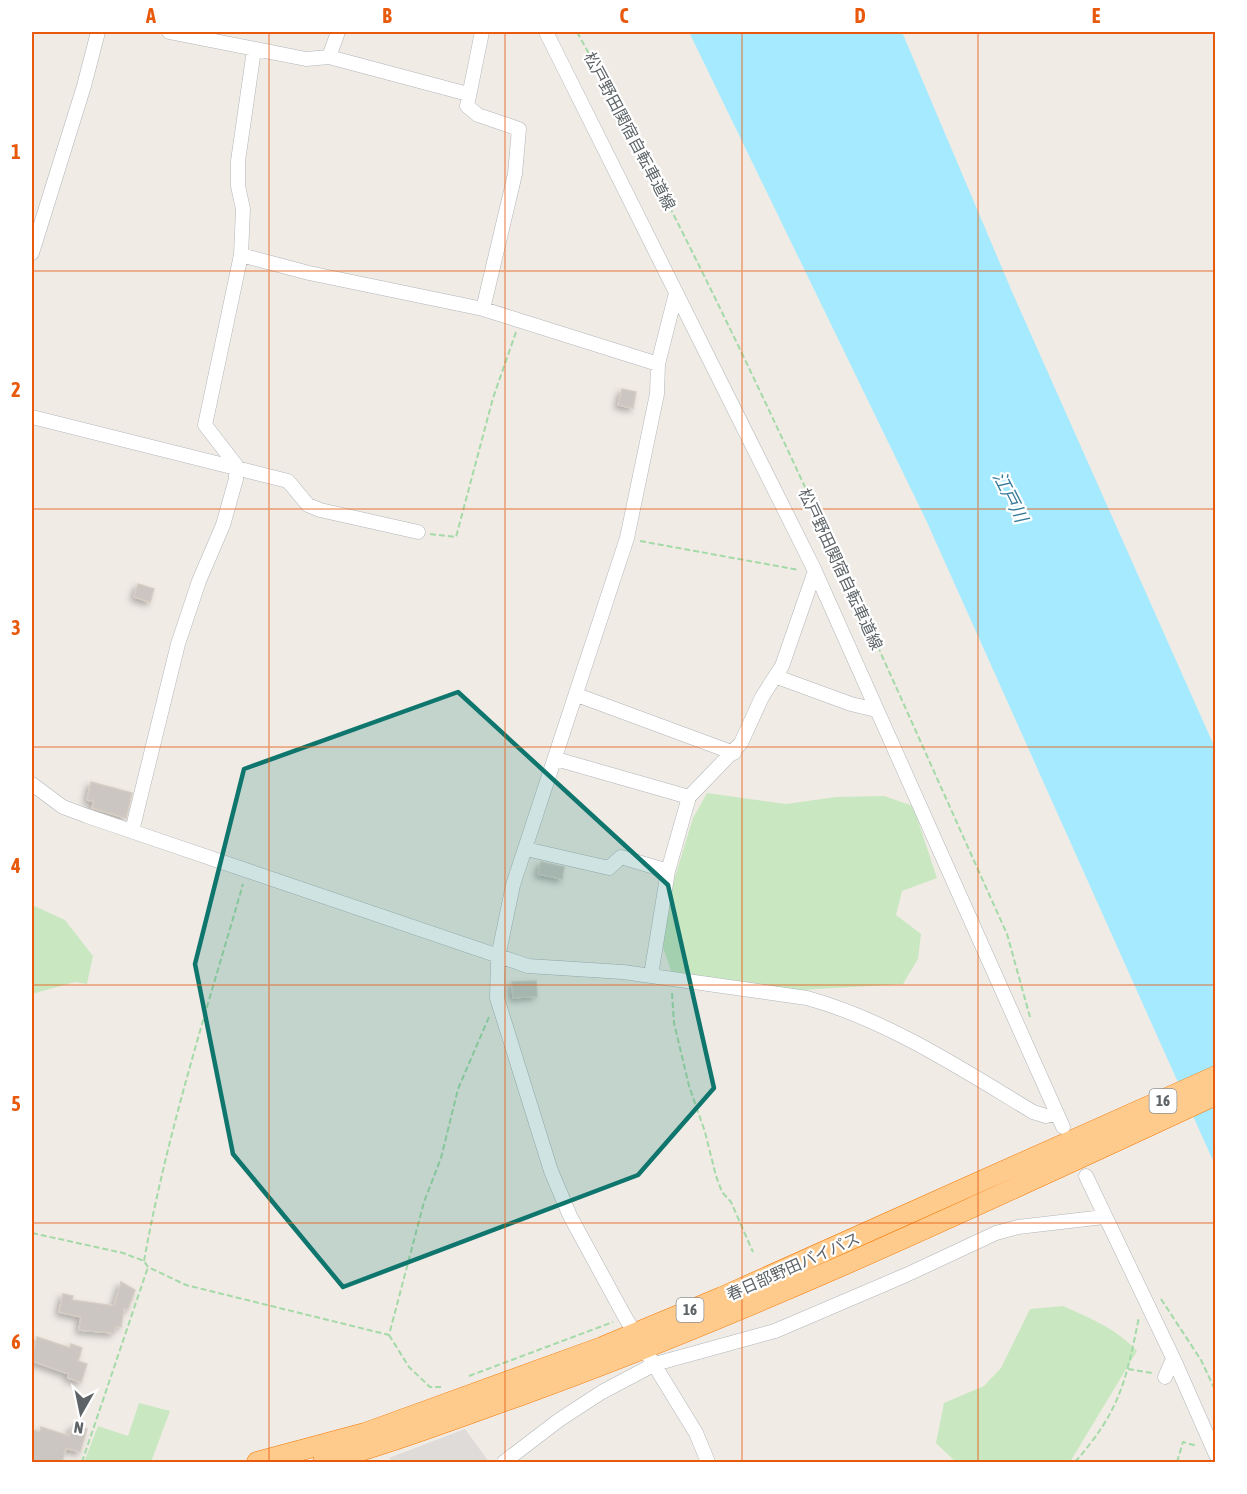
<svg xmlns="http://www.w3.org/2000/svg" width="1247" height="1494" font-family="'Asap Condensed','Noto Sans JP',sans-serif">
	<defs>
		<filter id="shadow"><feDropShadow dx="-3.5" dy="3.5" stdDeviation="3" flood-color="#0004"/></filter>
	</defs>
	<rect width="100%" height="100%" fill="#f0ebe5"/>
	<path fill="#dedbd8" d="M 465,1429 L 489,1462 L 393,1462 L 389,1458 Z"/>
	<path fill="#c9e8c1" d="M 707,793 L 786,804 L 836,797 L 884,796 L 913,806 L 937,878 L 902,891 L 896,915 L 921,934 L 918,959 L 903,984 L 784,991 L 671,971 L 658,932 L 693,818 Z
		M 32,905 L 65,920 L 93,956 L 87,984 L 75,982 L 32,994 Z
		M 1063,1306 C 1090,1318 1117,1329 1137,1351 L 1070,1462 L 956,1462 L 936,1443 L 944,1403 L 984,1386 L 1001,1368 L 1030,1309 Z
		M 139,1403 L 170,1411 L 151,1462 L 84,1462 L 98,1426 L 128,1436 Z"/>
	<path fill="#a6eaff" d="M 689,32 L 902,32 L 1013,294 L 1215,748 L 1215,1165 L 926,520 Z"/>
	<path fill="#cbc6c1" stroke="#d5ccc3" stroke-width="1.5" filter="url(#shadow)" d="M 622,389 L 636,392 L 633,408 L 618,405 Z
		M 138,584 L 154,589 L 150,602 L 134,597 Z
		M 91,782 L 132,793 L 126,818 L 92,808 L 94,801 L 87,800 Z
		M 541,862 L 564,867 L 562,879 L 538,874 Z
		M 536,981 L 537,996 L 513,998 L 512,982 Z
		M 121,1282 L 135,1290 L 128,1309 L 124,1308 L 121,1327 L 115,1326 L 114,1333 L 79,1330 L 81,1317 L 59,1312 L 63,1294 L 73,1296 L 72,1300 L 114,1306 Z
		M 37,1337 L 70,1348 L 71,1344 L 82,1348 L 78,1361 L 87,1364 L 81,1382 L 68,1378 L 69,1374 L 32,1361 Z
		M 73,1425 L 87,1429 L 80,1452 L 66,1448 L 62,1462 L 32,1462 L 32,1430 L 40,1432 L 41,1427 L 69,1436 Z"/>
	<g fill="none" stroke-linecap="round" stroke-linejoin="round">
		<defs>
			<path id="minor" d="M 169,32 L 306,59 L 329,57 L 468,94
				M 482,32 L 467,106 L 478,115 L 519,129 L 515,174 L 483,309
				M 546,32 L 815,571 L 1063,1127
				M 329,57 L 338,32
				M 32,253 L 84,86 L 98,32
				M 241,255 L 309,273 L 483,309 L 658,364
				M 676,293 L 658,364 L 657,394 L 627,538 L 513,885 L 498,957 L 497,998 L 551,1171 L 570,1216 L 625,1317 L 696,1433 L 708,1462
				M 32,417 L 288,481 L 308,505 L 320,510 L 418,532
				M 777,677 L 851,704 L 876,710
				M 577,695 L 734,753
				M 556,759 L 689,797
				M 32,784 L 63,807 L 87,816 L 528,966 L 623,972 L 807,998 C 887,1020 962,1069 1033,1112 L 1046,1116 L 1056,1114
				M 132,831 L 178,644 L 199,581 L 223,525 L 236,479 L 236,465 L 205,425 L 241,255 L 243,209 L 238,186 L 238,161 L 254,50
				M 526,849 L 609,868 L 621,857 L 668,871
				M 651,975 L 668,871 L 689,797 L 741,743 L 762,697 L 782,666 L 815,571
				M 1086,1176 L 1175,1362 L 1216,1455
				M 1165,1377 L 1173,1359
				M 504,1462 L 559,1420 L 602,1392 L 655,1364 L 775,1331 L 906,1275 L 996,1233 L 1018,1227 L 1104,1217"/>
			<path id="highway" d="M 257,1462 L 365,1433 L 602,1347 L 722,1297 L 1216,1076
				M 323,1462 C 388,1444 452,1420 516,1397 C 755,1311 985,1202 1216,1095"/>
		</defs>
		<use href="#minor" stroke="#b1b5b8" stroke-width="15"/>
		<use href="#highway" stroke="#f57800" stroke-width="21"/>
		<path stroke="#a4daa7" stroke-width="2" stroke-dasharray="6 3" stroke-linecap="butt" d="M 577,32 C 738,323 870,631 1007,934 L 1030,1017
			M 430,534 L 456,537 L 493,398 L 516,332
			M 640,541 L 799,570
			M 672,993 L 674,1023 L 689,1086 L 705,1132 L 716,1176 L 722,1192 L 731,1202 L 753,1252
			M 32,1233 L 123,1253 L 144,1261 L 148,1267 L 186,1285 L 389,1335 L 424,1202 L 441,1158 L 458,1089 L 489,1017
			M 144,1261 C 167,1133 207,1009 243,884
			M 1161,1299 L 1201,1360 L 1216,1392
			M 389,1335 L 409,1367 L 430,1387 L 441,1387
			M 1128,1369 L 1152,1373
			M 469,1376 L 613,1322
			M 82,1462 L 148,1267
			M 1075,1462 C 1120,1411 1126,1381 1139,1317
			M 1177,1462 L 1183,1442 L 1197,1446"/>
		<use href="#minor" stroke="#fff" stroke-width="14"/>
		<use href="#highway" stroke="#ffcb8d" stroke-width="20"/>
	</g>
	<path fill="#0f766e" fill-opacity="0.2" stroke="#0f766e" stroke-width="4.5" stroke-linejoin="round" d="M 458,692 L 668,885 L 714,1088 L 638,1175 L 343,1287 L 233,1154 L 195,964 L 244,769 Z"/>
	<path fill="none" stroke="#e8590c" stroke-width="1.5" stroke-opacity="0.55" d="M 269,32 L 269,1462M 505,32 L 505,1462M 742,32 L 742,1462M 978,32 L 978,1462M 32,271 L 1216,271M 32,509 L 1216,509M 32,747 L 1216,747M 32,985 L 1216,985M 32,1223 L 1216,1223"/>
	<g text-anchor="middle" stroke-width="4.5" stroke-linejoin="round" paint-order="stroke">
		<g fill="#fff" stroke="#8e9294" stroke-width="1.5">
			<rect x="1149.5" y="1089" width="27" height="24" rx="4.5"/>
			<rect x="676.5" y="1298" width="27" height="24" rx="4.5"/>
		</g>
		<g font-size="15" font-weight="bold" fill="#5d6366">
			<text x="1163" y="1106">16</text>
			<text x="690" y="1315">16</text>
		</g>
		<g font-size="16" fill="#5d6366" stroke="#fff">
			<text transform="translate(630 131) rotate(62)" y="6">松戸野田関宿自転車道線</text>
			<text transform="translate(841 569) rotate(65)" y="6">松戸野田関宿自転車道線</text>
			<text transform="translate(793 1266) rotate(-24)" y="6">春日部野田バイパス</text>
		</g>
		<g font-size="18" font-style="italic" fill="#377b9a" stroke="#fff">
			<text transform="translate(1010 497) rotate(63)" y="6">江戸川</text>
		</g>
	</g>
	<rect width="1247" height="1494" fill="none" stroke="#ffffff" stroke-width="66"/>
	<g transform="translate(81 1413) rotate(189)" stroke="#ffffff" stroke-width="4.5" paint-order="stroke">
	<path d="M0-4.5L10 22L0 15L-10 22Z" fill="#5d6366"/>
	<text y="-9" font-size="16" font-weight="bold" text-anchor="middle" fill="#5d6366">N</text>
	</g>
	<rect x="33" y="33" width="1181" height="1428" fill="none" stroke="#e8590c" stroke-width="2"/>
	<g font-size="20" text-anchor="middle" font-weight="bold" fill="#e8590c">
		<text x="151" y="23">A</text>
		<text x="387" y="23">B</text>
		<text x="624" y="23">C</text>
		<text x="860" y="23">D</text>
		<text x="1096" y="23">E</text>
		<text x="16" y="159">1</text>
		<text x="16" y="397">2</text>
		<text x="16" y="635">3</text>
		<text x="16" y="873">4</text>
		<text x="16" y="1111">5</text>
		<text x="16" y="1349">6</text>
	</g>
</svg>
